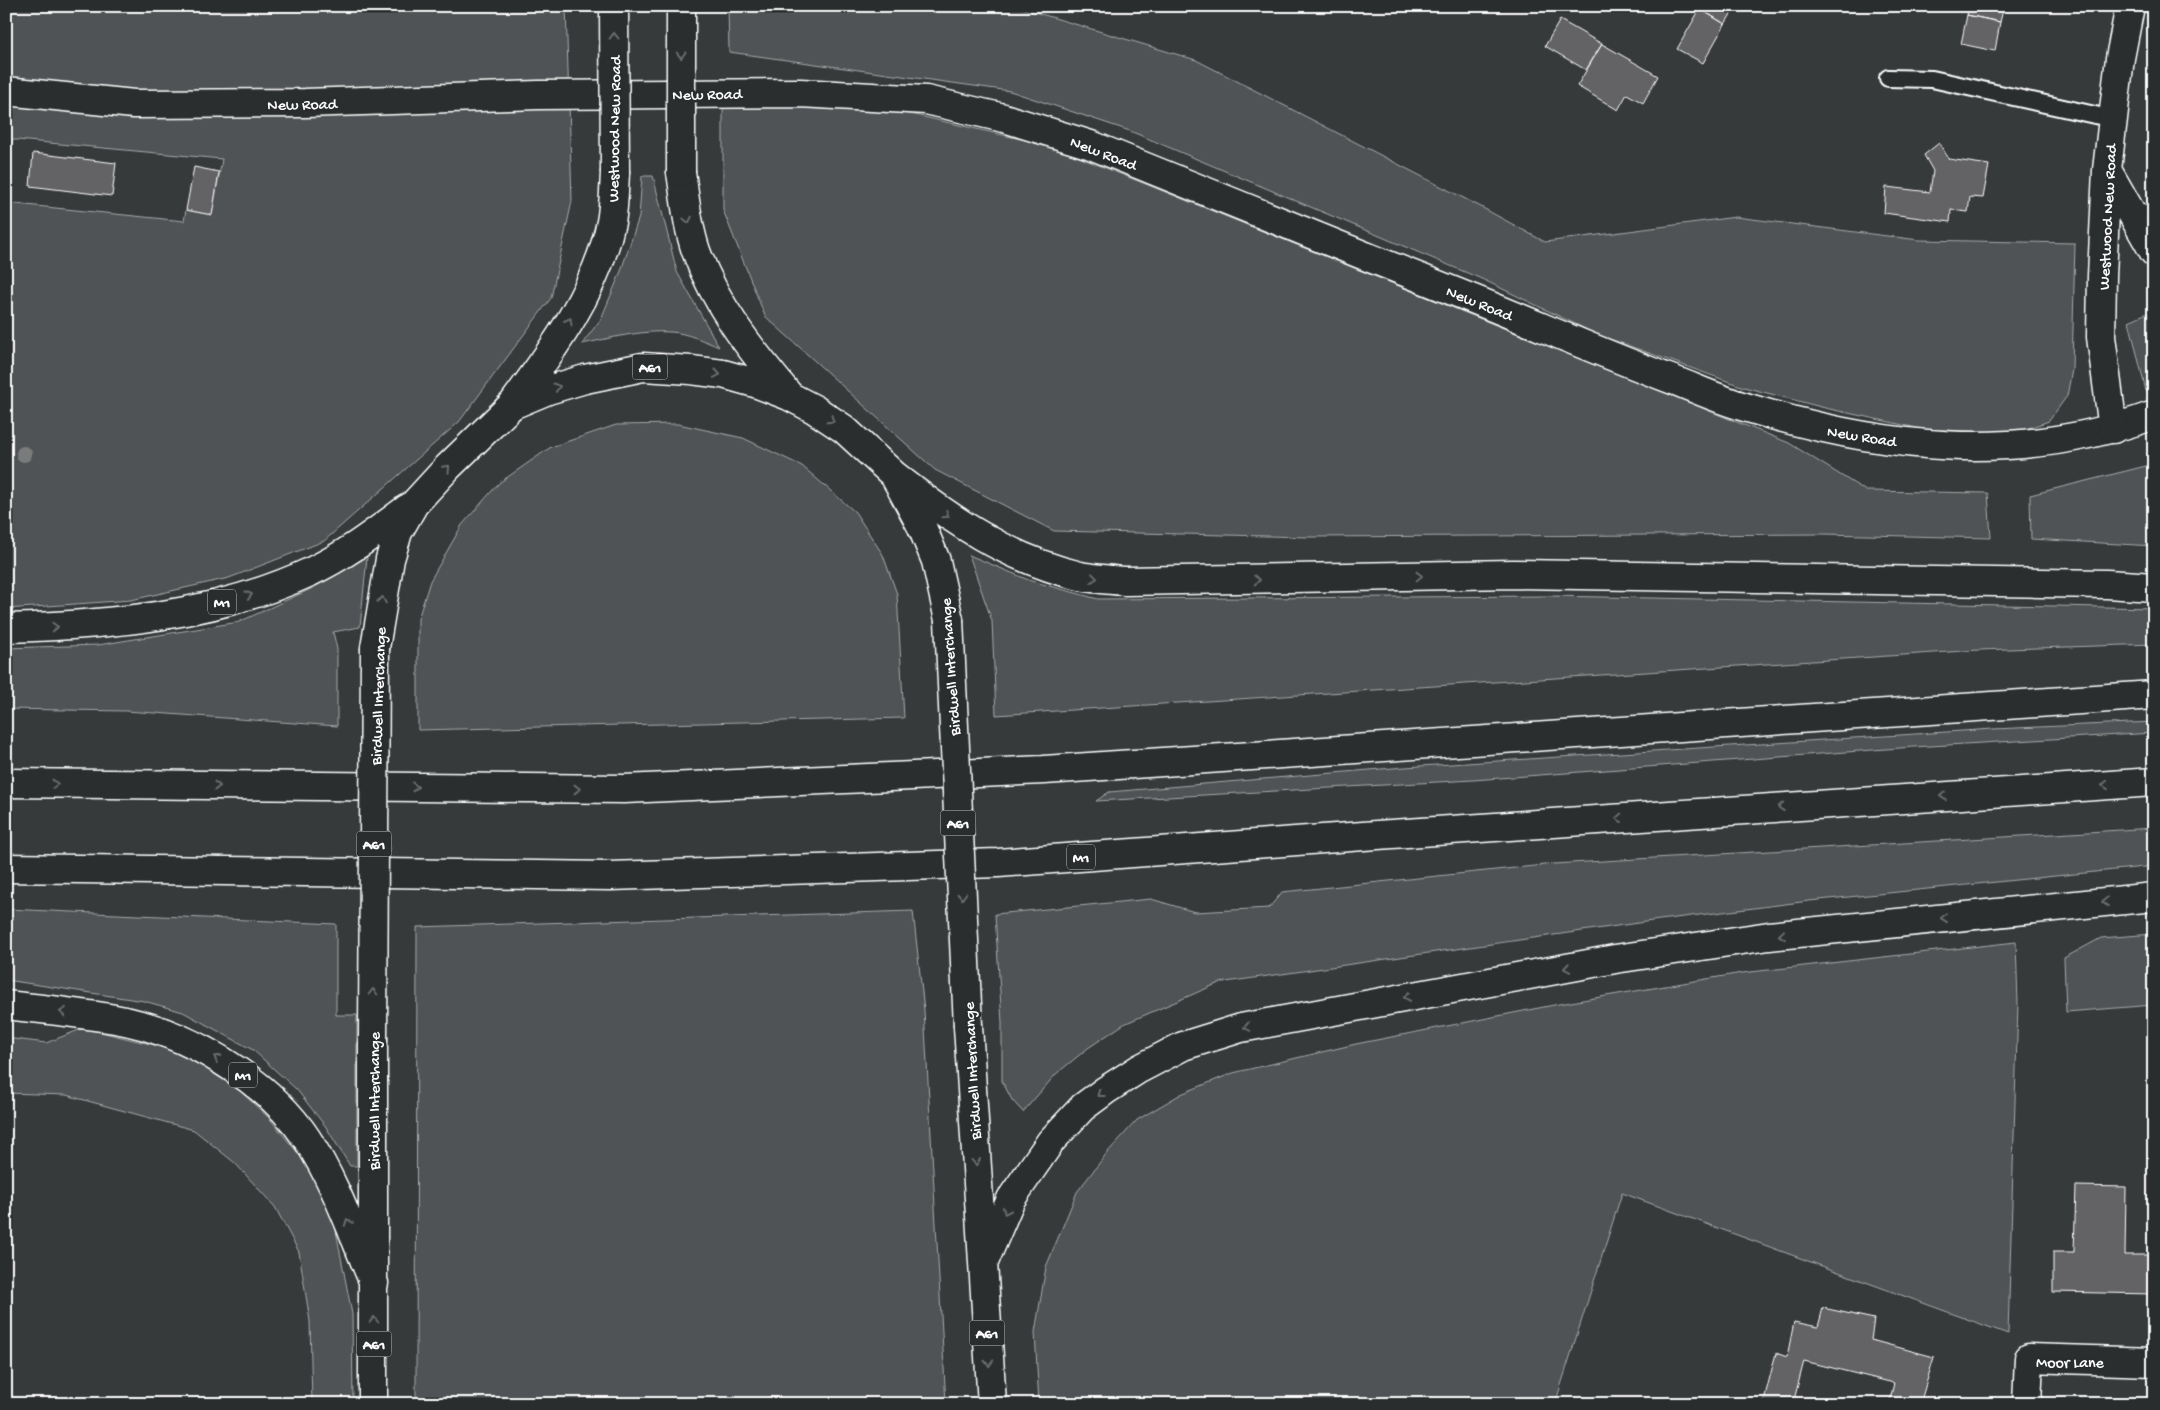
<svg xmlns="http://www.w3.org/2000/svg" width="2160" height="1410" font-family="'Gochi Hand',sans-serif">
	<rect width="100%" height="100%" fill="#373a3b"/>
	<filter id="ink" filterUnits="userSpaceOnUse"><feTurbulence type="fractalNoise" baseFrequency=".02" numOctaves="2"/><feDisplacementMap in="SourceGraphic" scale="10" xChannelSelector="R" yChannelSelector="G"/><feConvolveMatrix kernelMatrix="1 2 1 2 8 2 1 2 1" color-interpolation-filters="sRGB"/></filter>
	<g filter="url(#ink)">
		<path fill="#505354" stroke="#a8a9aa" d="M 6,6 L 566,6 L 572,201 L 551,298 L 459,422 L 324,541 L 229,578 L 131,600 L 6,609 L 6,203 L 184,221 L 186,210 L 212,215 L 222,159 L 6,139 Z
			M 728,6 L 1014,6 L 1196,60 L 1481,207 L 1545,242 L 1736,217 L 1919,240 L 2075,243 L 2072,370 L 2067,396 L 2049,421 L 2014,433 L 1922,429 L 1825,408 L 1744,387 L 1596,334 L 1484,280 L 1130,131 L 1010,91 L 729,52 Z
			M 723,105 L 893,110 L 1051,146 L 1789,443 L 1866,491 L 1988,493 L 1991,538 L 1824,534 L 1309,537 L 1054,531 L 935,470 L 765,316 L 723,210 Z
			M 642,176 L 653,176 L 677,272 L 719,347 C 704,341 687,333 671,332 C 641,330 611,338 582,344 L 601,319 L 621,271 L 639,217 Z
			M 2147,313 L 2154,320 L 2154,397 L 2146,391 L 2129,321 Z
			M 678,424 L 743,438 L 802,466 L 855,512 L 883,555 L 897,594 L 904,718 L 418,730 L 418,619 L 430,581 L 462,525 L 499,483 L 551,447 L 616,425 Z
			M 2154,464 L 2154,546 L 2031,539 L 2030,495 Z
			M 969,555 L 1031,581 L 1098,599 L 1550,596 L 2154,608 L 2154,644 L 1979,650 L 996,715 L 992,621 Z
			M 367,557 L 360,627 L 333,632 L 337,649 L 337,726 L 126,711 L 6,709 L 6,648 L 98,645 L 239,622 L 313,588 Z
			M 2154,722 L 2154,733 L 1913,747 L 1473,780 L 1096,801 L 1109,792 L 1405,767 L 1993,729 Z
			M 2154,828 L 2154,866 L 1809,901 L 1652,921 L 1219,983 L 1124,1024 L 1088,1048 L 1056,1074 L 1023,1112 L 1012,1100 L 1002,1081 L 1002,1023 L 995,914 L 1151,899 L 1195,912 L 1269,908 L 1282,892 L 1554,864 Z
			M 6,909 L 336,924 L 336,1015 L 357,1015 L 357,1166 L 350,1166 L 326,1127 L 297,1090 L 253,1050 L 183,1012 L 144,1001 L 6,980 Z
			M 913,911 L 924,1010 L 946,1404 L 416,1404 L 417,927 Z
			M 2154,934 L 2154,1005 L 2066,1012 L 2064,958 L 2101,938 Z
			M 2016,942 L 2018,1003 L 2008,1334 L 1622,1193 L 1555,1404 L 1039,1404 L 1035,1332 L 1046,1267 L 1077,1192 L 1107,1153 L 1137,1120 L 1181,1094 L 1233,1073 L 1356,1044 L 1559,1004 L 1742,973 Z
			M 84,1028 L 179,1051 L 240,1091 L 270,1119 L 301,1157 L 321,1190 L 334,1221 L 352,1314 L 353,1404 L 312,1404 L 310,1321 L 299,1252 L 275,1207 L 235,1163 L 194,1130 L 66,1095 L 6,1093 L 6,1038 L 46,1043 Z"/>
		<path fill="#636465" stroke="#fff" d="M 1702,6 L 1736,6 L 1725,24 L 1700,9 Z
			M 1969,6 L 2004,6 L 2000,22 L 1967,15 Z
			M 1700,9 L 1725,24 L 1703,63 L 1677,49 Z
			M 1967,15 L 2000,22 L 1995,51 L 1961,44 Z
			M 1560,20 L 1602,44 L 1586,70 L 1545,46 Z
			M 1602,44 L 1658,76 L 1643,103 L 1627,94 L 1618,110 L 1577,86 Z
			M 1939,143 L 1949,159 L 1989,165 L 1983,198 L 1970,197 L 1968,212 L 1951,210 L 1950,222 L 1884,213 L 1886,187 L 1930,192 L 1933,171 L 1924,155 Z
			M 33,153 L 116,163 L 112,196 L 30,186 Z
			M 194,167 L 219,172 L 212,215 L 186,210 Z
			M 2076,1186 L 2126,1187 L 2125,1255 L 2154,1255 L 2153,1294 L 2053,1292 L 2053,1252 L 2074,1252 Z
			M 1823,1308 L 1874,1319 L 1871,1340 L 1934,1357 L 1920,1404 L 1889,1404 L 1894,1383 L 1804,1361 L 1793,1404 L 1763,1404 L 1776,1353 L 1787,1357 L 1794,1322 L 1818,1327 Z"/>
		<g fill="none" stroke-linecap="round" stroke-linejoin="round">
			<defs>
				<path id="lane" d="M 1888,78 L 1932,79 L 2113,119
					M 2132,213 L 2154,214"/>
				<path id="street" d="M 6,91 L 134,104 L 305,103 L 538,95 L 800,93 L 926,100 L 1004,118 L 1091,145 C 1221,198 1352,251 1483,303 C 1547,329 1611,357 1676,381 C 1699,390 1721,400 1745,407 C 1882,449 2017,465 2154,415
					M 2027,1404 L 2029,1358 L 2154,1362"/>
				<path id="secondary" d="M 2107,170 L 2154,252
					M 2113,429 L 2101,337 L 2102,276 L 2107,170 L 2120,58 L 2130,6"/>
				<path id="highway" d="M 681,172 C 685,198 687,225 696,251 C 716,306 751,350 788,394
					M 512,405 C 553,350 597,290 611,222 C 614,206 614,189 615,173
					M 894,475 C 951,520 1008,559 1080,576 C 1095,579 1111,580 1126,581 L 1513,574 L 2107,584 L 2154,587
					M 6,628 C 109,625 215,616 310,572 C 345,556 377,531 408,508
					M 375,648 L 390,559 L 398,532 L 414,504 L 448,467 L 512,405 L 548,390 L 585,379 L 643,367 L 691,370 L 723,374 L 755,383 L 789,396 L 814,409 L 844,429 L 894,475 L 922,527 L 936,561 L 949,620
					M 6,783 L 624,789 L 1044,770 L 2154,695
					M 6,868 L 610,876 L 998,863 L 1377,835 L 2154,782
					M 6,1005 C 43,1009 79,1013 115,1019 C 185,1031 267,1079 307,1139 C 336,1183 353,1235 374,1283
					M 968,1026 L 992,1404
					M 373,1040 L 373,1404
					M 984,1262 L 1011,1199 L 1051,1141 L 1083,1107 L 1106,1090 L 1139,1069 L 1183,1046 L 1241,1028 L 1615,959 L 1769,936 L 2154,897"/>
			</defs>
			<use href="#lane" stroke="#fff" stroke-width="20"/>
			<use href="#street" stroke="#fff" stroke-width="31"/>
			<use href="#secondary" stroke="#fff" stroke-width="31"/>
			<use href="#highway" stroke="#fff" stroke-width="31"/>
			<use href="#lane" stroke="#2a2d2e" stroke-width="16"/>
			<use href="#street" stroke="#2a2d2e" stroke-width="28"/>
			<use href="#secondary" stroke="#2a2d2e" stroke-width="28"/>
			<use href="#highway" stroke="#2a2d2e" stroke-width="28"/>
			<defs>
				<path id="highway-bridge" d="M 614,6 L 615,173
					M 681,172 L 681,6
					M 949,620 L 968,1026
					M 373,1040 L 375,648"/>
			</defs>
			<use href="#highway-bridge" stroke="#fff" stroke-width="31" stroke-linecap="butt"/>
			<use href="#highway-bridge" stroke="#2a2d2e" stroke-width="28"/>
		</g>
		<circle fill="#7a7c7c" cx="24" cy="454" r="8"/>
		<defs><path id="oneway-chevron" d="M-2-3.5L2.5 0L-2 3.5" fill="none" stroke-width="1.6" stroke-linecap="round" stroke-linejoin="round" transform="scale(1.25)"/></defs>
		<g stroke="#6a6c6d">
			<use href="#oneway-chevron" transform="translate(614 36) rotate(-91)"/>
			<use href="#oneway-chevron" transform="translate(681 55) rotate(90)"/>
			<use href="#oneway-chevron" transform="translate(688 220) rotate(78)"/>
			<use href="#oneway-chevron" transform="translate(569 321) rotate(-60)"/>
			<use href="#oneway-chevron" transform="translate(717 374) rotate(10)"/>
			<use href="#oneway-chevron" transform="translate(557 387) rotate(-17)"/>
			<use href="#oneway-chevron" transform="translate(831 420) rotate(34)"/>
			<use href="#oneway-chevron" transform="translate(447 468) rotate(-47)"/>
			<use href="#oneway-chevron" transform="translate(946 515) rotate(33)"/>
			<use href="#oneway-chevron" transform="translate(1419 576) rotate(-1)"/>
			<use href="#oneway-chevron" transform="translate(1094 578) rotate(7)"/>
			<use href="#oneway-chevron" transform="translate(1257 580) rotate(-1)"/>
			<use href="#oneway-chevron" transform="translate(249 595) rotate(-17)"/>
			<use href="#oneway-chevron" transform="translate(382 600) rotate(-79)"/>
			<use href="#oneway-chevron" transform="translate(55 627) rotate(-2)"/>
			<use href="#oneway-chevron" transform="translate(55 784)"/>
			<use href="#oneway-chevron" transform="translate(2105 785) rotate(176)"/>
			<use href="#oneway-chevron" transform="translate(217 786)"/>
			<use href="#oneway-chevron" transform="translate(415 787)"/>
			<use href="#oneway-chevron" transform="translate(577 789)"/>
			<use href="#oneway-chevron" transform="translate(1943 796) rotate(176)"/>
			<use href="#oneway-chevron" transform="translate(1781 807) rotate(176)"/>
			<use href="#oneway-chevron" transform="translate(1619 818) rotate(176)"/>
			<use href="#oneway-chevron" transform="translate(962 896) rotate(87)"/>
			<use href="#oneway-chevron" transform="translate(2105 902) rotate(174)"/>
			<use href="#oneway-chevron" transform="translate(1944 918) rotate(174)"/>
			<use href="#oneway-chevron" transform="translate(1782 935) rotate(174)"/>
			<use href="#oneway-chevron" transform="translate(1567 968) rotate(170)"/>
			<use href="#oneway-chevron" transform="translate(373 992) rotate(-90)"/>
			<use href="#oneway-chevron" transform="translate(1407 997) rotate(170)"/>
			<use href="#oneway-chevron" transform="translate(63 1012) rotate(-173)"/>
			<use href="#oneway-chevron" transform="translate(1247 1027) rotate(169)"/>
			<use href="#oneway-chevron" transform="translate(217 1058) rotate(-149)"/>
			<use href="#oneway-chevron" transform="translate(1100 1094) rotate(143)"/>
			<use href="#oneway-chevron" transform="translate(976 1162) rotate(85)"/>
			<use href="#oneway-chevron" transform="translate(1006 1211) rotate(114)"/>
			<use href="#oneway-chevron" transform="translate(348 1222) rotate(-111)"/>
			<use href="#oneway-chevron" transform="translate(374 1320) rotate(-90)"/>
			<use href="#oneway-chevron" transform="translate(989 1363) rotate(87)"/>
		</g>
	</g>
	<g text-anchor="middle" stroke-width="5" stroke-linejoin="round" paint-order="stroke">
		<g fill="#2a2d2e" stroke="#bfc0c0" stroke-width="1">
			<rect x="632.5" y="354.5" width="35" height="25" rx="4"/>
			<rect x="208" y="589.5" width="28" height="25" rx="4"/>
			<rect x="940.5" y="810.5" width="35" height="25" rx="4"/>
			<rect x="356.5" y="831.5" width="35" height="25" rx="4"/>
			<rect x="1067" y="844.5" width="28" height="25" rx="4"/>
			<rect x="229" y="1062.5" width="28" height="25" rx="4"/>
			<rect x="969.5" y="1320.5" width="35" height="25" rx="4"/>
			<rect x="356.5" y="1331.5" width="35" height="25" rx="4"/>
		</g>
		<g font-size="15" font-weight="bold" fill="#fff">
			<text x="650" y="372">A61</text>
			<text x="222" y="607">M1</text>
			<text x="958" y="828">A61</text>
			<text x="374" y="849">A61</text>
			<text x="1081" y="862">M1</text>
			<text x="243" y="1080">M1</text>
			<text x="987" y="1338">A61</text>
			<text x="374" y="1349">A61</text>
		</g>
		<g font-size="16" fill="#fff" stroke="#2a2d2e">
			<text transform="translate(707 93) rotate(-1)" y="6">New Road</text>
			<text transform="translate(302 103) rotate(-1)" y="6">New Road</text>
			<text transform="translate(613 129) rotate(-89)" y="6">Westwood New Road</text>
			<text transform="translate(1104 152) rotate(21)" y="6">New Road</text>
			<text transform="translate(2106 217) rotate(-87)" y="6">Westwood New Road</text>
			<text transform="translate(1480 302) rotate(22)" y="6">New Road</text>
			<text transform="translate(1862 435) rotate(9)" y="6">New Road</text>
			<text transform="translate(949 667) rotate(-94)" y="6">Birdwell Interchange</text>
			<text transform="translate(377 696) rotate(-88)" y="6">Birdwell Interchange</text>
			<text transform="translate(971 1071) rotate(-93)" y="6">Birdwell Interchange</text>
			<text transform="translate(373 1101) rotate(-90)" y="6">Birdwell Interchange</text>
			<text x="2070" y="1367">Moor Lane</text>
		</g>
	</g>
	<rect width="2160" height="1410" fill="none" stroke="#2a2d2e" stroke-width="25"/>
	<rect x="12" y="12" width="2135" height="1385" fill="none" stroke="#fff" stroke-width="2" filter="url(#ink)"/>
</svg>
